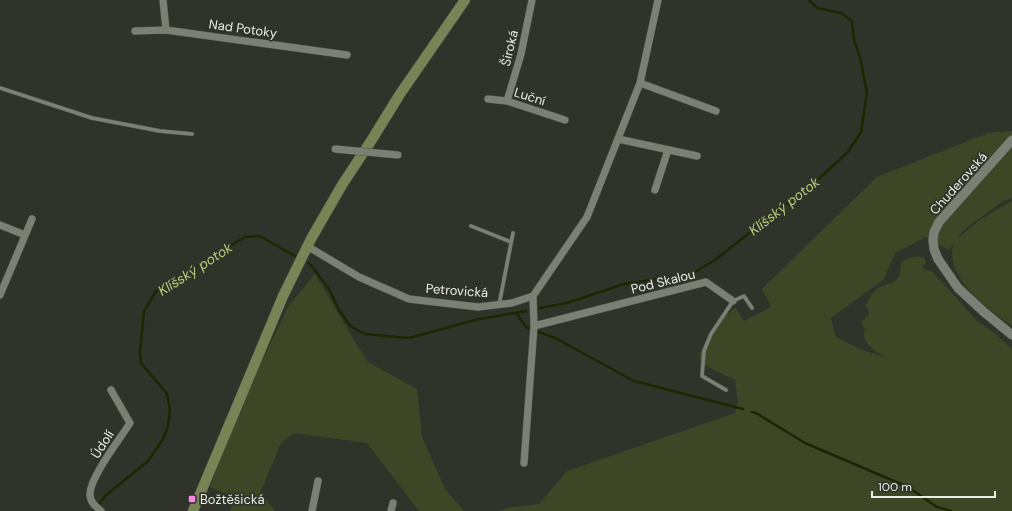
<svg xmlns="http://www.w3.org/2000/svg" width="1012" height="511" font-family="'DM Sans',sans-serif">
	<rect width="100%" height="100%" fill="#303329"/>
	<path fill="#3d4725" d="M 1012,131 L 1012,198 L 1003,201 L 965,229 L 957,239 L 980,220 L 1012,201 L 1012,326 C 989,310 945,278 953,245 L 948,250 L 926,237 L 895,253 L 884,279 L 831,318 L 835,336 L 857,348 L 887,358 C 877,351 860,345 865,329 L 862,325 L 862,321 L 869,315 L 869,311 L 866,307 C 866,300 875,290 880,287 C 886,284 893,284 897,279 C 901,275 900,268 901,263 C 908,257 915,256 924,257 L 926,263 L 922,267 L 925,270 L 932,271 L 976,320 L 993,332 L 1012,349 L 1012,511 L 498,511 L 512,507 L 539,504 L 567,471 L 735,413 L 738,402 L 735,380 L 702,364 L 699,355 L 707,338 L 715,326 L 735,307 L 744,321 L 771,307 L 762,289 L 877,177 L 988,133 Z
		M 315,274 L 355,342 L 368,362 L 417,389 L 422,437 L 445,489 L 464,511 L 419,511 L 367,443 L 294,433 L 281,443 L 260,493 L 274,509 L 274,511 L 230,511 L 234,497 L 210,487 L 240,407 L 288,307 Z"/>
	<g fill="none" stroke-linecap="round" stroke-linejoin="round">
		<path stroke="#1c2700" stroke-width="2.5" d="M 308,263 L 311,265 L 329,289 L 339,310 L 350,326 L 365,334 L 409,338 L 475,320 L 526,311
			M 540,308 L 567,303 L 624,284 L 692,274 L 715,260 L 823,175 L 847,153 L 861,132 L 867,93 L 860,57 L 854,40 L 852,21 L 841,13 L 817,8 L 809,0
			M 516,313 L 526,327 L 557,339 L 634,381 L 743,409
			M 752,412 L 756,413 L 805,443 L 908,487 L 937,507 L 951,511
			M 94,511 L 105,496 L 148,461 L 163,439 L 168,426 L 170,410 L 167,394 L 141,363 L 140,352 L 144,311 L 156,291 L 245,237 L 260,236 L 295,256"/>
		<defs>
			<path id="service" d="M 0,88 L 92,118 L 160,131 L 192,134
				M 471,226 L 511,242
				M 499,305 L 513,233
				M 726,390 L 702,376 L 704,351 L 711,334 L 733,301 L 744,296 L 752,308"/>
			<path id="minor" d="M 163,0 L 166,30
				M 135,31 L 166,30 L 347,55
				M 640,83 L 716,111
				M 488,99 L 507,101 L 565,120
				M 507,101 L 521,54 L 532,0
				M 618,139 L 697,156
				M 655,190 L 668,150
				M 0,225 L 25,235
				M 307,246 L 359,277 L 409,299 L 478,307 L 512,303 L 533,296 L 587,217 L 640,83 L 658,0
				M 0,295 L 32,219
				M 534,326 L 706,282 L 733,301
				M 524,463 L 534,326 L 533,296
				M 101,511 C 95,506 90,502 90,494 C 90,477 120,439 130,423 L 111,390
				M 312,511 L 318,481
				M 391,511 L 393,503"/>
			<path id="tertiary" d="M 1012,140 L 939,222 L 934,232 L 933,240 L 934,249 L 938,259 L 958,288 L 984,312 L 1012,335"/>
			<path id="secondary" d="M 193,511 L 263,344 L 283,296 L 311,239 L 342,185 L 371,141 L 400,94 L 465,0"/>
		</defs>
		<use href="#service" stroke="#4f5249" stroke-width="4.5"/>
		<use href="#minor" stroke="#4f5249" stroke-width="8"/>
		<use href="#tertiary" stroke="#4f5249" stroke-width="10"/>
		<use href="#secondary" stroke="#4f5249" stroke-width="11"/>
		<use href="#service" stroke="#7b7f74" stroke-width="3.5"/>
		<use href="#minor" stroke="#7b7f74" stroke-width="7"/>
		<use href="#tertiary" stroke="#7b7f74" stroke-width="9"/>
		<use href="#secondary" stroke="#788456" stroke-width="10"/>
		<defs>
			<path id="minor-bridge" d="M 335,149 L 398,155"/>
		</defs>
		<use href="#minor-bridge" stroke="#4f5249" stroke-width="8" stroke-linecap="butt"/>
		<use href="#minor-bridge" stroke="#7b7f74" stroke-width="7"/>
	</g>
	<rect fill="#fa87e7" stroke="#303329" stroke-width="1.5" x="188" y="495" width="8" height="8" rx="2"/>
	<g text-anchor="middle" stroke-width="3.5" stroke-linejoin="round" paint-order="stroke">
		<g font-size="13" fill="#eaede7" stroke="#303329">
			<text transform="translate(243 28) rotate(8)" y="5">Nad Potoky</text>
			<text transform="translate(509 48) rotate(-76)" y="5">Široká</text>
			<text transform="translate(530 96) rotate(17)" y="5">Luční</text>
			<text transform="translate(958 183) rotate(-48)" y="5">Chuderovská</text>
			<text transform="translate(663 281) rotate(-14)" y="5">Pod Skalou</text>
			<text transform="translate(457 290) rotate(4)" y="5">Petrovická</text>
			<text transform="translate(102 444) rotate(-57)" y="5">Údolí</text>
		</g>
		<g font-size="13" fill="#eaede7" stroke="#303329" text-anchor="start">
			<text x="200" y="504">Božtěšická</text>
		</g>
		<g font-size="14" font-style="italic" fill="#b3ce7a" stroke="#303329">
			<text transform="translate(784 206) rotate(-38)" y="5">Klíšský potok</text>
			<text transform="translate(195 269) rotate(-33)" y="5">Klíšský potok</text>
		</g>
	</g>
	<path d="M872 491v6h123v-6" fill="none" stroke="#eaede7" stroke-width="2"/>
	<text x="878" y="491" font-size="12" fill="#eaede7" stroke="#303329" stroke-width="3" paint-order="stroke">100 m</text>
</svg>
